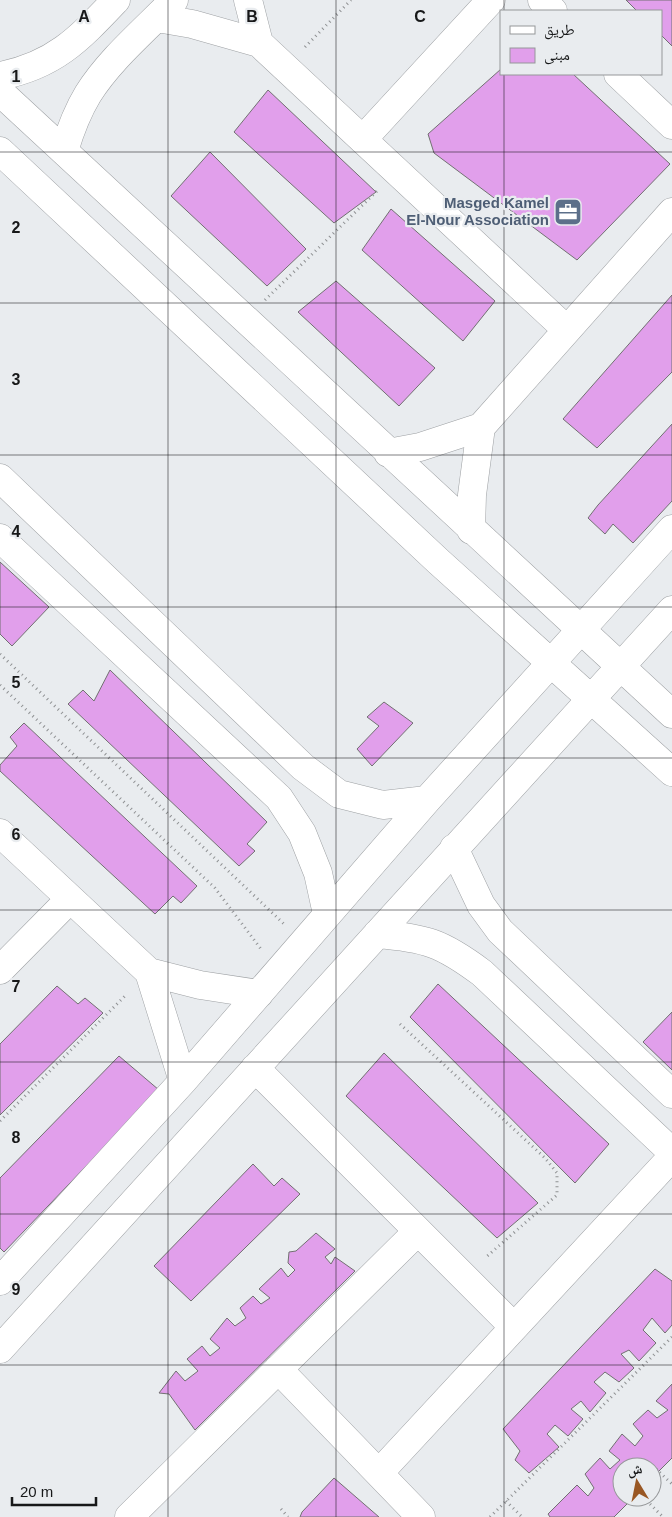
<svg xmlns="http://www.w3.org/2000/svg" width="672" height="1517" font-family="Arial,'Noto Naskh Arabic',sans-serif">
	<rect width="100%" height="100%" fill="#e9ecef"/>
	<path fill="#e19feb" stroke="#727072" d="M 626,0 L 672,0 L 672,46 L 661,35 L 661,11 L 637,11 Z
		M 501,69 L 501,74 L 573,74 L 670,164 L 577,260 L 434,153 L 428,134 Z
		M 268,90 L 376,192 L 334,223 L 234,132 Z
		M 210,152 L 306,249 L 267,286 L 171,196 Z
		M 391,209 L 495,301 L 463,341 L 362,250 Z
		M 336,281 L 435,368 L 399,406 L 298,312 Z
		M 672,295 L 672,372 L 597,448 L 563,419 Z
		M 672,424 L 672,501 L 633,543 L 613,524 L 605,534 L 588,518 L 598,505 Z
		M 0,562 L 49,607 L 12,646 L 0,634 Z
		M 110,670 L 267,822 L 247,844 L 255,851 L 239,866 L 68,704 L 83,690 L 94,701 Z
		M 384,702 L 413,723 L 372,766 L 357,749 L 379,726 L 367,717 Z
		M 24,723 L 197,886 L 181,903 L 173,896 L 155,914 L 0,771 L 0,765 L 17,746 L 10,737 Z
		M 438,984 L 609,1144 L 575,1183 L 410,1017 Z
		M 57,986 L 78,1004 L 85,998 L 103,1013 L 0,1115 L 0,1044 Z
		M 672,1012 L 672,1070 L 643,1042 Z
		M 384,1053 L 538,1203 L 497,1238 L 346,1096 Z
		M 119,1056 L 159,1090 L 4,1252 L 0,1248 L 0,1178 Z
		M 253,1164 L 274,1186 L 282,1178 L 300,1194 L 191,1301 L 154,1266 Z
		M 316,1233 L 335,1249 L 325,1257 L 331,1264 L 335,1257 L 355,1271 L 195,1430 L 169,1394 L 159,1393 L 176,1371 L 185,1381 L 198,1371 L 187,1359 L 202,1346 L 210,1356 L 220,1348 L 210,1339 L 227,1318 L 235,1326 L 246,1318 L 240,1308 L 253,1296 L 261,1304 L 270,1298 L 259,1289 L 281,1268 L 288,1277 L 295,1270 L 288,1263 L 289,1252 L 296,1251 Z
		M 655,1269 L 672,1281 L 672,1325 L 665,1333 L 652,1318 L 643,1330 L 656,1343 L 639,1361 L 629,1350 L 621,1354 L 634,1368 L 619,1382 L 605,1372 L 594,1382 L 606,1393 L 590,1412 L 581,1401 L 571,1409 L 583,1419 L 568,1436 L 555,1425 L 547,1434 L 559,1447 L 529,1473 L 515,1460 L 520,1451 L 503,1429 Z
		M 672,1384 L 672,1458 L 652,1478 L 652,1467 L 622,1467 L 622,1497 L 634,1497 L 614,1517 L 550,1517 L 548,1514 L 577,1485 L 588,1496 L 594,1488 L 585,1474 L 600,1458 L 610,1469 L 620,1460 L 609,1451 L 622,1434 L 635,1446 L 643,1436 L 633,1424 L 648,1410 L 657,1418 L 668,1410 L 656,1401 Z
		M 334,1478 L 379,1517 L 300,1517 L 302,1512 Z"/>
	<g fill="none" stroke-linecap="round" stroke-linejoin="round">
		<defs>
			<path id="minor" d="M 248,0 L 259,43
				M 542,0 L 553,11
				M 157,18 L 192,24 L 259,43 L 567,330
				M 618,74 L 672,125
				M 0,76 C 55,65 79,39 116,0
				M 0,92 L 672,714
				M 363,139 L 491,0
				M 0,151 L 438,561 L 672,772
				M 64,151 C 70,131 77,112 88,94 C 110,59 145,30 174,0
				M 388,453 L 420,447 L 481,427 L 672,212
				M 0,478 L 303,767 L 339,794 L 383,805 L 427,800
				M 471,530 L 472,495 L 481,427
				M 0,538 L 279,798 L 302,833 L 318,873 L 327,914
				M 0,833 L 149,972 L 200,985 L 259,994
				M 454,848 L 481,905 L 500,931 L 672,1094
				M 377,934 C 426,938 442,943 482,973 L 672,1152
				M 0,970 L 70,899
				M 149,972 L 183,1081
				M 255,1068 L 514,1327
				M 0,1281 L 183,1081 L 427,800 L 672,529
				M 0,1349 L 672,610
				M 278,1369 L 421,1517
				M 379,1473 L 672,1157
				M 129,1517 L 418,1231"/>
		</defs>
		<use href="#minor" stroke="#9ea1a4" stroke-width="29"/>
		<path stroke="#8f9193" stroke-width="3" stroke-dasharray="1 4" stroke-linecap="butt" d="M 305,47 L 351,0
			M 265,300 L 377,191
			M 0,654 L 284,924
			M 0,685 L 215,888 L 261,949
			M 400,1024 L 545,1158 L 557,1173 L 557,1195 L 485,1258
			M 0,1121 L 127,994
			M 656,1469 L 672,1484
			M 643,1497 L 663,1517
			M 506,1501 L 522,1517
			M 281,1509 L 288,1517
			M 490,1517 L 672,1337"/>
		<use href="#minor" stroke="#fff" stroke-width="28"/>
	</g>
	<path fill="none" stroke="#171819" stroke-width="1" stroke-opacity="0.55" d="M 168,0 L 168,1517M 336,0 L 336,1517M 504,0 L 504,11M 504,74 L 504,1517M 0,152 L 672,152M 0,303 L 672,303M 0,455 L 672,455M 0,607 L 672,607M 0,758 L 672,758M 0,910 L 672,910M 0,1062 L 672,1062M 0,1214 L 672,1214M 0,1365 L 672,1365"/>
	<defs>
		<symbol id="office-square" viewBox="-11 -11 22 22"><rect x="-9" y="-9" width="18" height="18" rx="4" fill="#5c6f8a" stroke="#e9ecef"/><path d="M-6-3h4V-5.5h4V-3h4V5H-6ZM-1-4.5V-3h2v-1.5ZM-6 0V1H6V0Z" fill="#fff"/></symbol>
	</defs>
	<g fill-rule="evenodd">
		<use href="#office-square" x="552" y="196" width="32" height="32"/>
	</g>
	<g text-anchor="middle" stroke-width="4.5" stroke-linejoin="round" paint-order="stroke">
		<g font-size="15" font-weight="bold" fill="#4e5e75" stroke="#e9ecef" text-anchor="end">
			<text x="549" y="208">Masged Kamel<tspan x="549" dy="17">El-Nour Association</tspan></text>
		</g>
	</g>
	<g font-size="16" text-anchor="middle" font-weight="bold" fill="#171819" stroke="#e9ecef" stroke-width="4.5" stroke-linejoin="round" paint-order="stroke">
		<text x="84" y="22">A</text>
		<text x="252" y="22">B</text>
		<text x="420" y="22">C</text>
		<text x="16" y="82">1</text>
		<text x="16" y="233">2</text>
		<text x="16" y="385">3</text>
		<text x="16" y="537">4</text>
		<text x="16" y="688">5</text>
		<text x="16" y="840">6</text>
		<text x="16" y="992">7</text>
		<text x="16" y="1143">8</text>
		<text x="16" y="1295">9</text>
	</g>
	<rect x="500" y="10" width="162" height="65" fill="#e9ecef" stroke="#959799"/>
	<rect x="510" y="26" width="25" height="8" fill="#ffffff" stroke="#959799"/>
	<text x="544" y="35" font-size="15" fill="#171819">طريق</text>
	<rect x="510" y="48" width="25" height="15" fill="#e19feb" stroke="#959799"/>
	<text x="544" y="60" font-size="15" fill="#171819">مبنى</text>
	<g transform="translate(637 1482) rotate(350)"><circle r="24" fill="#e9ecef" stroke="#959799"/>
	<path d="M0-4L9 19L0 12L-9 19Z" fill="#995724"/>
	<text y="-8" font-size="14" font-weight="bold" text-anchor="middle" fill="#171819">ش</text>
	</g>
	<path d="M12 1497v8h84v-8" fill="none" stroke="#171819" stroke-width="2.5"/>
	<text x="20" y="1497" font-size="15" fill="#171819" stroke="#e9ecef" stroke-width="4" paint-order="stroke">20 m</text>
</svg>
